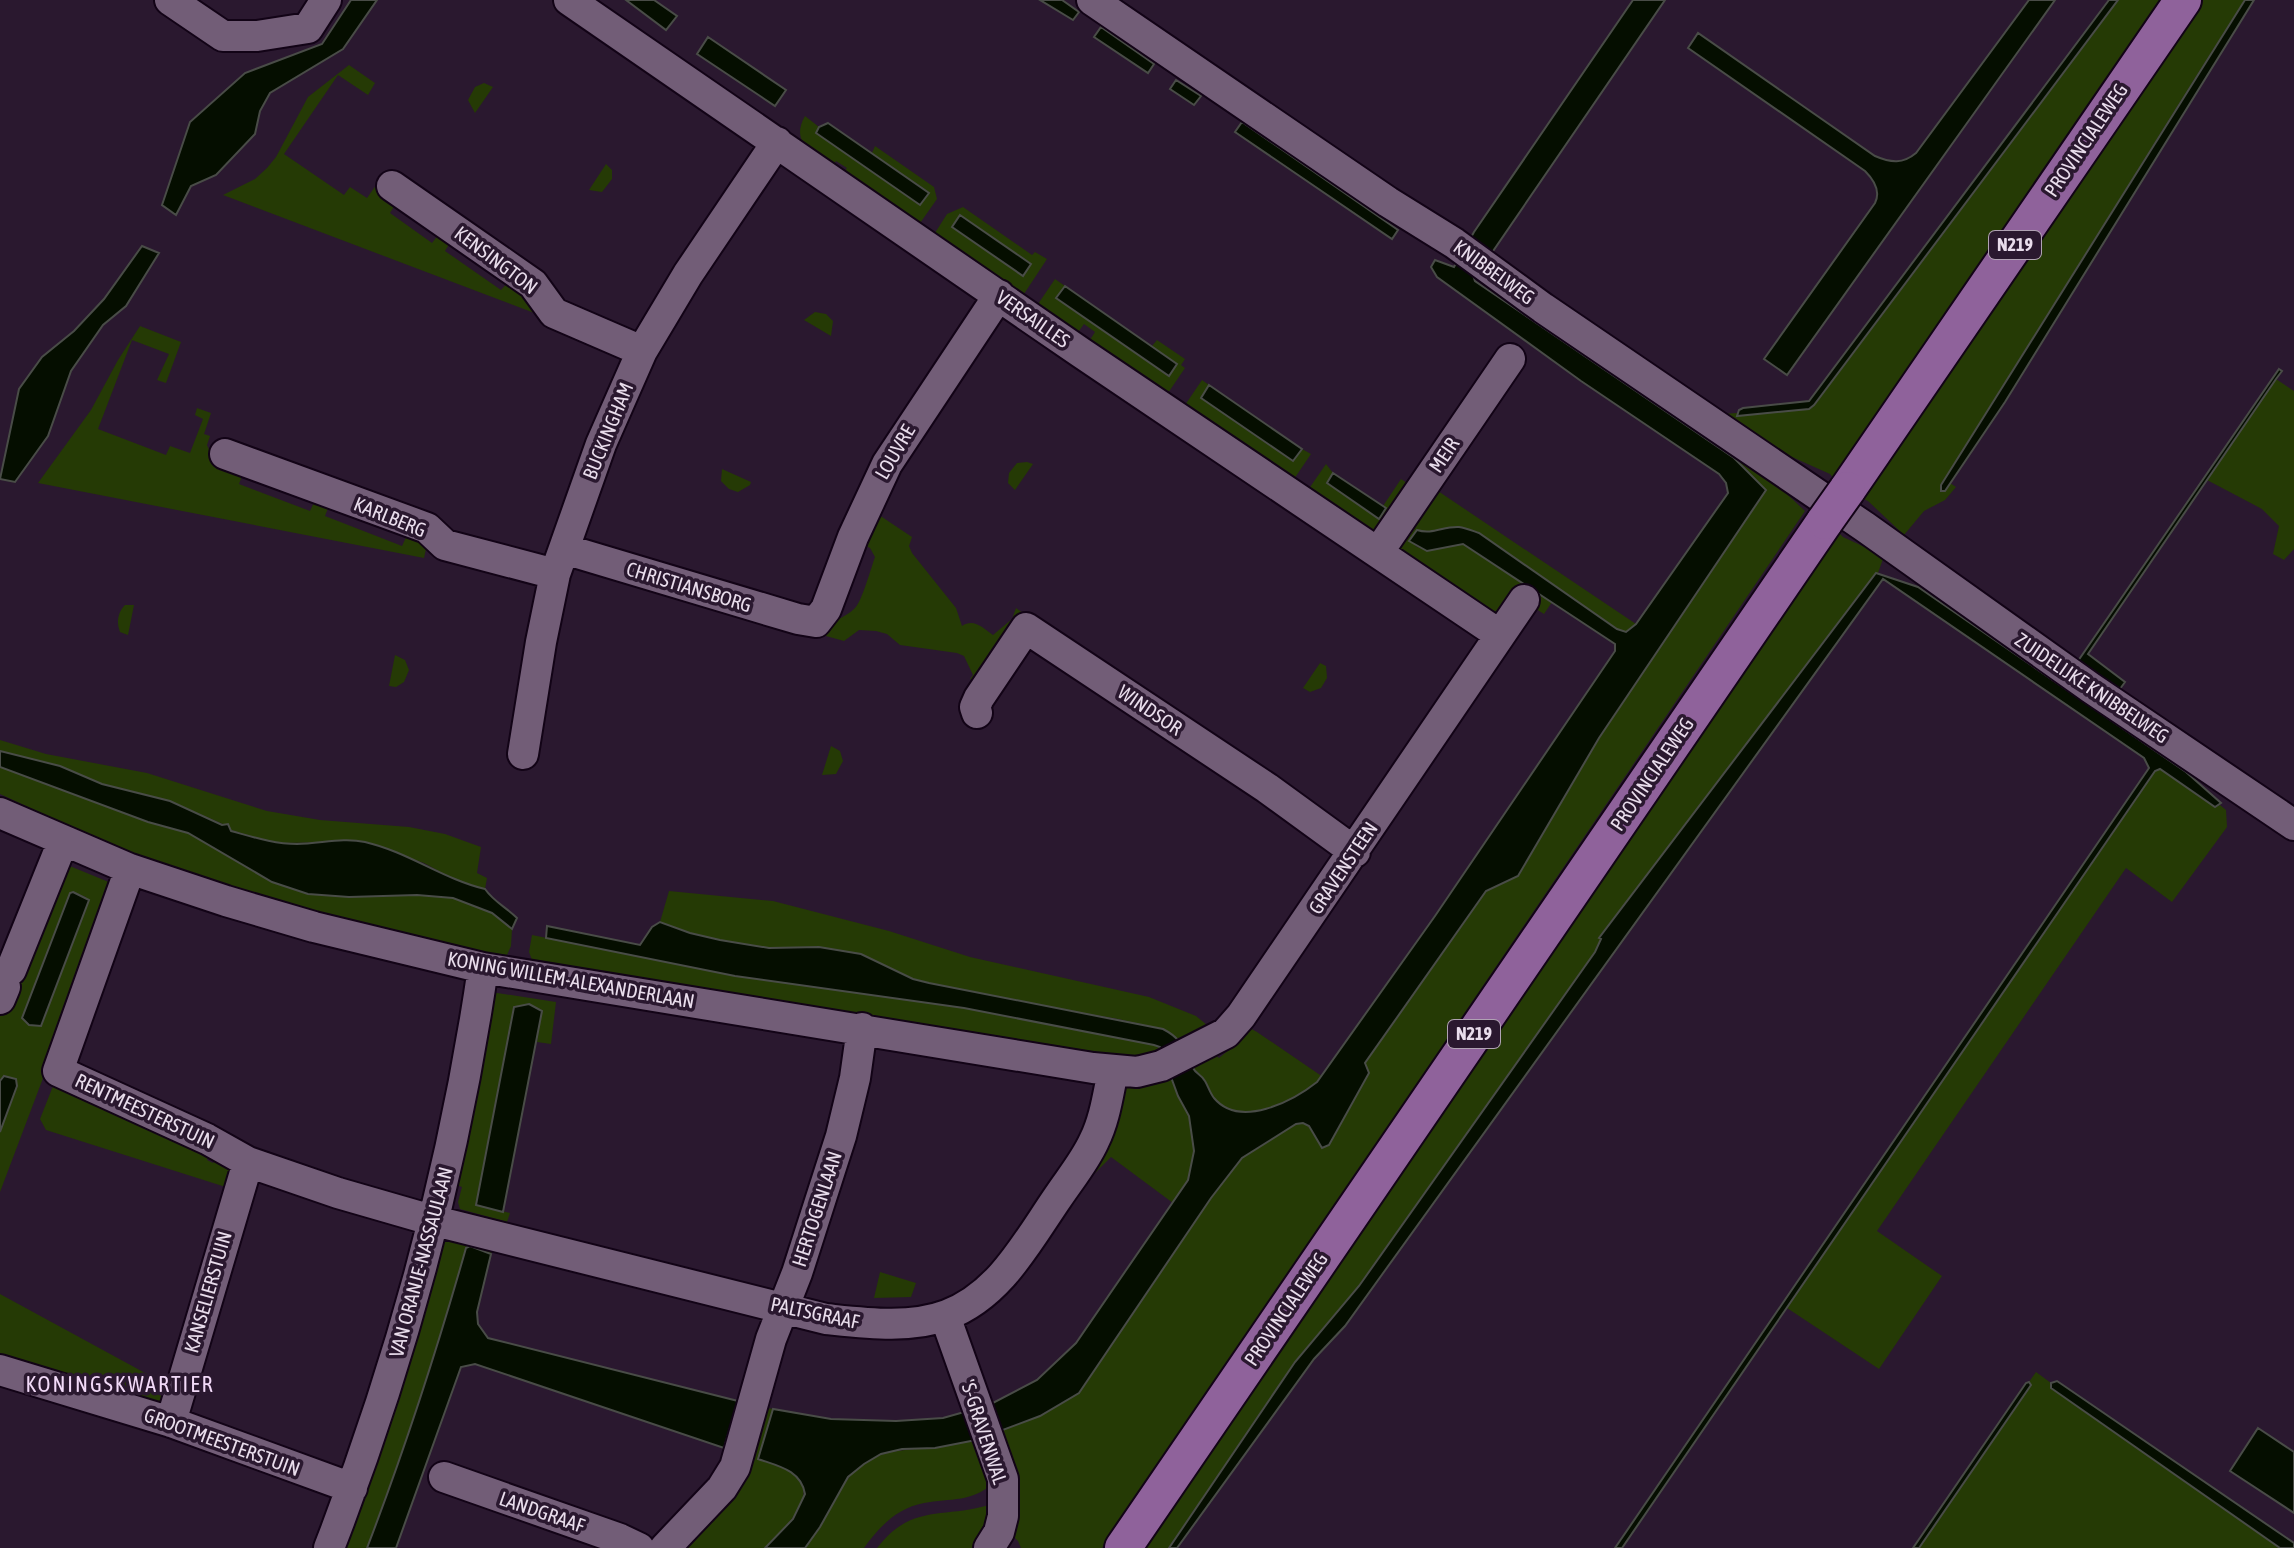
<svg xmlns="http://www.w3.org/2000/svg" width="2294" height="1548" font-family="'Asap Condensed',sans-serif">
	<rect width="100%" height="100%" fill="#2a182f"/>
	<path fill="#253a05" fill-rule="evenodd" d="M 2118,0 L 2165,0 L 1835,480 L 1830,474 L 1743,435 L 1723,414 L 1737,413 L 1737,416 L 1809,409 L 1814,405 Z
		M 2199,0 L 2245,0 C 2141,160 2045,325 1942,485 L 1941,490 L 1945,491 L 1950,483 L 1956,487 L 1945,500 L 1924,511 L 1904,535 L 1868,501 L 1859,497 Z
		M 349,65 L 375,83 L 368,95 L 338,75 L 284,154 L 344,195 L 350,187 L 367,198 L 386,171 L 392,175 L 398,200 L 390,213 L 432,243 L 441,231 L 453,238 L 445,251 L 501,290 L 511,279 L 537,314 L 223,195 L 255,179 L 267,168 L 276,157 L 308,97 Z
		M 484,83 L 493,87 L 475,113 L 468,100 L 475,87 Z
		M 805,116 L 819,127 L 816,132 L 929,192 L 872,153 L 875,146 L 934,187 L 937,199 L 918,226 L 843,174 L 847,168 L 836,161 L 832,167 C 812,152 790,142 805,116 Z
		M 606,164 L 612,170 L 612,179 L 602,192 L 589,190 Z
		M 963,207 L 1032,255 L 1035,252 L 1047,259 L 1022,297 L 933,236 L 947,214 ZM 960,215 L 1030,265 L 1023,276 L 952,226 Z
		M 1055,279 L 1065,286 L 1057,298 L 1168,376 L 1177,364 L 1152,346 L 1157,340 L 1185,359 L 1181,365 L 1185,368 L 1166,396 L 1088,343 L 1095,332 L 1084,324 L 1076,335 L 1036,307 Z
		M 815,312 L 826,314 L 833,321 L 831,336 L 804,320 Z
		M 140,326 L 181,342 L 166,383 L 157,380 L 169,354 L 132,340 L 98,429 L 166,455 L 170,446 L 190,453 L 203,419 L 195,415 L 197,408 L 211,413 L 204,434 L 210,436 L 207,445 L 211,454 L 244,471 L 239,484 L 310,511 L 316,498 L 330,503 L 325,516 L 402,546 L 408,533 L 428,540 L 424,558 L 38,483 L 91,410 L 118,360 Z
		M 2276,379 L 2294,391 L 2294,549 L 2284,560 L 2273,554 L 2279,526 L 2262,509 L 2207,480 Z
		M 1202,380 L 1209,385 L 1201,398 L 1292,461 L 1302,449 L 1311,454 L 1292,482 L 1183,408 Z
		M 1721,443 L 1772,480 L 1805,511 L 1102,1548 L 1021,1548 L 1018,1541 L 1007,1530 L 1020,1506 L 1020,1498 L 994,1433 L 1040,1416 L 1242,1158 C 1255,1149 1289,1125 1303,1123 L 1309,1127 L 1322,1148 L 1369,1073 L 1365,1063 L 1486,891 L 1518,876 L 1599,738 L 1766,490 Z
		M 1027,462 L 1033,464 L 1015,490 L 1008,483 L 1009,473 L 1017,463 Z
		M 1326,464 L 1333,473 L 1327,482 L 1386,509 L 1383,506 L 1401,479 L 1413,487 L 1375,535 L 1306,493 Z
		M 722,469 L 751,482 L 750,485 L 738,492 L 729,489 L 721,481 Z
		M 1432,487 L 1636,624 L 1626,632 L 1617,629 L 1479,533 L 1447,528 L 1428,534 L 1415,546 L 1427,551 L 1463,544 L 1552,602 L 1544,614 L 1533,607 L 1503,618 L 1396,550 Z
		M 876,513 L 912,537 L 909,546 L 912,553 L 956,608 L 962,626 C 974,618 983,628 993,635 L 1012,619 L 1016,608 L 1027,616 L 974,681 L 970,679 L 973,675 L 964,656 L 957,653 L 900,645 L 887,634 L 876,631 L 859,630 L 844,641 L 826,636 L 822,632 C 833,620 845,618 855,608 C 862,601 871,568 875,557 L 870,548 L 864,545 Z
		M 1837,531 L 1843,537 L 1884,556 L 1878,573 L 1609,927 L 1595,952 L 1359,1286 L 1295,1362 L 1169,1548 L 1140,1548 Z
		M 125,605 L 134,605 L 128,635 L 120,632 C 116,622 118,612 125,605 Z
		M 395,655 L 405,660 L 409,670 L 404,682 L 396,687 L 389,686 Z
		M 1320,663 L 1326,666 L 1327,678 L 1321,688 L 1310,692 L 1303,688 Z
		M 0,740 L 46,754 L 147,773 L 267,811 L 320,820 L 409,827 L 445,834 L 481,847 L 477,873 L 487,878 L 485,889 L 461,883 L 424,863 L 363,842 L 275,843 L 231,830 L 225,825 L 170,801 L 102,784 L 60,766 L 0,751 Z
		M 831,746 L 840,751 L 843,761 L 836,774 L 822,775 Z
		M 0,767 L 148,822 L 188,833 L 272,882 L 308,894 L 349,897 L 417,895 L 453,898 L 492,913 L 512,929 L 511,946 L 507,955 L 491,953 L 489,959 L 393,937 L 144,861 L 0,794 Z
		M 2160,769 L 2215,807 L 2220,805 L 2226,810 L 2227,827 L 2172,902 L 2126,868 L 1877,1231 L 1942,1276 L 1879,1369 L 1787,1308 L 2155,771 Z
		M 60,862 L 116,885 L 0,1192 L 0,1132 L 17,1086 L 1,1078 L 0,1081 L 0,1016 ZM 73,892 L 86,897 L 22,1018 L 70,894 Z
		M 669,891 L 773,901 L 889,931 L 970,957 L 1149,997 L 1196,1016 L 1207,1025 L 1194,1035 L 1180,1040 L 1163,1029 L 1118,1019 L 966,992 L 913,979 L 861,954 L 819,947 L 769,948 L 720,940 L 690,933 L 660,922 Z
		M 532,935 L 735,976 L 964,1008 L 1154,1045 L 1161,1049 L 1149,1054 L 1128,1057 L 532,960 L 529,952 Z
		M 491,992 L 556,1002 L 551,1044 L 537,1042 L 542,1011 L 529,1004 L 514,1007 L 476,1205 L 510,1213 L 507,1222 L 460,1209 L 458,1202 L 462,1187 L 454,1184 Z
		M 1246,1026 L 1257,1032 L 1323,1077 C 1297,1098 1244,1130 1214,1098 C 1209,1092 1208,1082 1202,1077 C 1196,1071 1194,1071 1190,1063 L 1214,1053 L 1219,1058 L 1248,1034 L 1244,1029 Z
		M 1171,1071 L 1178,1096 L 1189,1116 L 1194,1151 L 1188,1180 L 1173,1203 L 1111,1157 L 1090,1178 L 1120,1089 L 1131,1081 Z
		M 55,1081 L 210,1151 L 207,1160 L 213,1163 L 218,1156 L 234,1166 L 232,1189 L 46,1130 L 40,1119 Z
		M 451,1237 L 494,1246 L 491,1254 L 470,1246 L 466,1248 L 432,1369 L 367,1548 L 339,1548 L 441,1243 Z
		M 880,1272 L 916,1283 L 911,1297 L 874,1298 Z
		M 0,1294 L 169,1386 L 166,1398 L 158,1405 L 0,1362 Z
		M 2036,1372 L 2051,1383 L 2051,1388 L 2280,1548 L 1919,1548 L 2031,1385 L 2029,1382 Z
		M 762,1407 L 773,1409 L 758,1459 C 768,1463 780,1465 789,1471 C 826,1492 783,1529 765,1548 L 679,1548 Z
		M 976,1440 L 995,1481 C 974,1503 950,1498 924,1503 C 897,1508 879,1527 864,1548 L 805,1548 C 821,1526 831,1500 848,1479 C 868,1450 901,1450 933,1448 C 947,1447 962,1443 976,1440 Z
		M 989,1505 L 996,1506 L 982,1548 L 877,1548 C 912,1503 942,1519 989,1505 Z"/>
	<path fill="#050e00" stroke="#494c47" stroke-width="2" d="M 351,0 L 377,0 L 343,49 L 270,93 L 260,111 L 255,134 L 216,175 L 191,186 L 176,215 L 162,205 L 190,122 L 245,73 L 322,44 Z
		M 626,0 L 654,0 L 677,16 L 666,30 Z
		M 1040,0 L 1062,0 L 1079,12 L 1073,20 Z
		M 1633,0 L 1665,0 L 1491,254 L 1472,272 L 1475,281 L 1734,458 L 1766,490 L 1599,738 L 1518,876 L 1486,891 L 1365,1063 L 1369,1073 L 1329,1145 L 1322,1148 L 1309,1126 L 1303,1123 L 1296,1124 L 1242,1158 L 1211,1198 L 1079,1393 L 1040,1416 L 976,1440 L 935,1448 L 902,1449 L 881,1454 L 864,1464 L 848,1477 L 820,1527 L 805,1548 L 765,1548 L 793,1519 L 805,1494 C 801,1470 778,1466 758,1459 L 773,1409 L 831,1419 L 896,1421 L 943,1418 L 989,1405 L 1037,1380 L 1076,1343 L 1188,1180 L 1194,1151 L 1189,1116 L 1178,1096 L 1160,1047 L 1154,1045 L 964,1008 L 735,976 L 546,938 L 547,926 L 640,945 L 652,927 L 660,922 L 690,933 L 720,940 L 769,948 L 819,947 L 861,954 L 913,979 L 929,983 L 1163,1029 C 1184,1040 1182,1049 1193,1068 C 1196,1074 1202,1075 1205,1081 C 1208,1086 1210,1093 1214,1098 C 1240,1129 1293,1101 1317,1082 L 1435,916 L 1615,651 L 1615,644 L 1463,544 L 1427,551 L 1409,541 L 1417,530 C 1433,535 1443,526 1459,527 C 1466,528 1473,531 1479,533 L 1617,629 L 1626,632 L 1636,624 L 1728,493 L 1726,483 L 1719,474 L 1581,381 L 1437,277 L 1431,267 L 1435,260 L 1454,267 L 1474,232 Z
		M 2029,0 L 2055,0 L 1787,375 L 1764,359 L 1875,203 C 1881,191 1874,180 1865,171 L 1688,48 L 1698,33 L 1875,156 C 1891,163 1903,164 1916,153 Z
		M 2109,0 L 2118,0 L 1814,405 L 1809,409 L 1737,416 L 1739,410 L 1743,408 L 1809,401 Z
		M 2245,0 L 2254,0 L 2005,402 L 1945,491 L 1941,491 L 1941,485 Z
		M 1101,27 L 1154,64 L 1148,73 L 1094,37 Z
		M 708,37 L 786,90 L 775,106 L 697,54 Z
		M 1176,80 L 1201,96 L 1194,105 L 1170,89 Z
		M 1242,122 L 1398,230 L 1392,239 L 1235,132 Z
		M 828,123 L 929,193 L 920,205 L 816,133 L 819,127 Z
		M 960,215 L 1031,264 L 1023,276 L 952,227 Z
		M 142,246 L 159,253 L 126,306 L 103,325 L 71,371 L 48,436 L 15,482 L 0,479 L 19,389 L 42,357 L 74,331 L 104,299 Z
		M 1065,286 L 1177,364 L 1169,376 L 1056,298 Z
		M 2279,369 L 2282,371 L 2276,379 L 2088,654 L 2125,682 L 2120,689 L 2078,661 Z
		M 1209,385 L 1302,449 L 1293,461 L 1201,398 Z
		M 1333,473 L 1386,508 L 1379,519 L 1327,483 Z
		M 1876,573 L 1918,587 L 2186,772 L 2221,803 L 2215,807 L 2160,769 L 2155,771 L 1622,1548 L 1615,1548 L 2149,768 L 2144,758 L 1883,579 L 1345,1326 L 1314,1359 L 1177,1548 L 1169,1548 L 1295,1362 L 1359,1286 L 1595,952 L 1601,939 L 1599,938 Z
		M 0,751 L 60,766 L 102,784 L 170,801 L 222,825 L 228,824 L 231,831 C 253,837 274,844 297,844 C 320,844 342,837 365,842 C 408,852 443,879 485,889 C 494,902 506,907 517,918 L 512,929 L 492,913 L 453,898 L 417,895 L 349,897 L 308,894 L 272,882 L 188,833 L 148,822 L 0,767 Z
		M 73,892 L 89,900 L 41,1026 L 29,1025 L 22,1018 L 70,893 Z
		M 529,1004 L 542,1011 L 503,1212 L 476,1205 L 514,1007 Z
		M 4,1076 L 16,1079 L 17,1086 L 0,1132 L 0,1081 Z
		M 470,1246 L 491,1254 L 477,1312 L 478,1324 L 488,1338 L 738,1401 L 724,1448 L 475,1364 L 461,1367 L 396,1548 L 367,1548 C 405,1449 437,1350 466,1248 Z
		M 2057,1381 L 2294,1543 L 2294,1548 L 2280,1548 L 2051,1388 L 2051,1383 Z
		M 2029,1382 L 2031,1385 L 1919,1548 L 1913,1548 L 2026,1383 Z
		M 2258,1428 L 2294,1452 L 2294,1513 L 2230,1471 Z"/>
	<g fill="none" stroke-linecap="round" stroke-linejoin="round">
		<defs>
			<path id="minor" d="M 170,0 L 223,36 L 257,36 L 308,28 L 326,0
				M 569,0 L 1080,352 L 1500,635
				M 1092,0 L 1388,202 L 1454,243 L 1543,308 L 1865,527 L 2091,688 L 2294,825
				M 392,186 L 533,284 L 554,313 L 642,351
				M 225,454 L 427,528 L 445,545 L 555,574
				M 564,549 L 798,619 L 816,622 L 826,609 L 853,537 L 887,464 L 999,295
				M 1379,551 L 1510,359
				M 977,713 L 975,707 L 979,698 L 1026,628 L 1267,788 L 1355,852
				M 523,754 L 541,642 L 555,574 L 601,444 L 642,351 L 688,274 L 777,142
				M 0,813 L 130,869 L 226,901 L 314,927 L 483,968 L 1093,1068 L 1137,1072 L 1161,1066 L 1226,1033 L 1241,1016 L 1524,600
				M 130,869 L 58,1071 L 207,1139 L 248,1162 L 338,1193 L 435,1221 L 826,1319 C 865,1323 910,1329 947,1315 C 1000,1295 1027,1242 1058,1197 C 1070,1179 1085,1161 1094,1141 C 1105,1119 1108,1094 1113,1071
				M 11,970 L 63,841
				M 0,999 L 5,987
				M 945,1316 L 1003,1479 L 1003,1516 L 999,1532 L 989,1548
				M 0,1370 L 171,1422 L 352,1488
				M 171,1422 L 248,1162
				M 444,1477 L 620,1539 L 639,1548
				M 329,1548 C 402,1360 454,1168 483,968
				M 665,1548 L 722,1488 L 735,1467 L 771,1339 L 797,1273 L 841,1136 L 855,1078 L 862,1028"/>
			<path id="major" d="M 1847,490 L 2183,0
				M 1123,1548 L 1825,521"/>
		</defs>
		<use href="#minor" stroke="#120316" stroke-width="34"/>
		<use href="#major" stroke="#120316" stroke-width="40"/>
		<use href="#minor" stroke="#725d77" stroke-width="30"/>
		<use href="#major" stroke="#8f629b" stroke-width="36"/>
		<defs>
			<path id="major-bridge" d="M 1825,521 L 1847,490"/>
		</defs>
		<use href="#major-bridge" stroke="#120316" stroke-width="40" stroke-linecap="butt"/>
		<use href="#major-bridge" stroke="#8f629b" stroke-width="36"/>
	</g>
	<g text-anchor="middle" stroke-width="7" stroke-linejoin="round" paint-order="stroke">
		<g fill="#2a182f" stroke="#b0a2b3" stroke-width="2">
			<rect x="1989" y="231" width="52" height="28" rx="6"/>
			<rect x="1448" y="1020" width="52" height="28" rx="6"/>
		</g>
		<g font-size="18" font-weight="bold" fill="#e9ddec">
			<text x="2015" y="251">N219</text>
			<text x="1474" y="1040">N219</text>
		</g>
		<g font-size="20" fill="#e9ddec" stroke="#2a182f">
			<text transform="translate(2086 140) rotate(-56)" y="7">PROVINCIALEWEG</text>
			<text transform="translate(496 260) rotate(37)" y="7">KENSINGTON</text>
			<text transform="translate(1494 272) rotate(36)" y="7">KNIBBELWEG</text>
			<text transform="translate(1033 319) rotate(35)" y="7">VERSAILLES</text>
			<text transform="translate(608 431) rotate(-68)" y="7">BUCKINGHAM</text>
			<text transform="translate(895 452) rotate(-60)" y="7">LOUVRE</text>
			<text transform="translate(1444 455) rotate(-56)" y="7">MEIR</text>
			<text transform="translate(390 517) rotate(22)" y="7">KARLBERG</text>
			<text transform="translate(689 587) rotate(17)" y="7">CHRISTIANSBORG</text>
			<text transform="translate(2092 688) rotate(34)" y="7">ZUIDELIJKE KNIBBELWEG</text>
			<text transform="translate(1150 710) rotate(34)" y="7">WINDSOR</text>
			<text transform="translate(1652 774) rotate(-56)" y="7">PROVINCIALEWEG</text>
			<text transform="translate(1343 868) rotate(-56)" y="7">GRAVENSTEEN</text>
			<text transform="translate(571 980) rotate(10)" y="7">KONING WILLEM-ALEXANDERLAAN</text>
			<text transform="translate(145 1111) rotate(25)" y="7">RENTMEESTERSTUIN</text>
			<text transform="translate(817 1209) rotate(-72)" y="7">HERTOGENLAAN</text>
			<text transform="translate(421 1262) rotate(-75)" y="7">VAN ORANJE-NASSAULAAN</text>
			<text transform="translate(208 1292) rotate(-74)" y="7">KANSELIERSTUIN</text>
			<text transform="translate(1286 1309) rotate(-56)" y="7">PROVINCIALEWEG</text>
			<text transform="translate(815 1313) rotate(12)" y="7">PALTSGRAAF</text>
			<text transform="translate(984 1432) rotate(72)" y="7">'S-GRAVENWAL</text>
			<text transform="translate(222 1442) rotate(20)" y="7">GROOTMEESTERSTUIN</text>
			<text transform="translate(542 1512) rotate(19)" y="7">LANDGRAAF</text>
		</g>
		<g font-size="22" letter-spacing="2" fill="#f2daf8" stroke="#2a182f">
			<text x="120" y="1392">KONINGSKWARTIER</text>
		</g>
	</g>
</svg>
